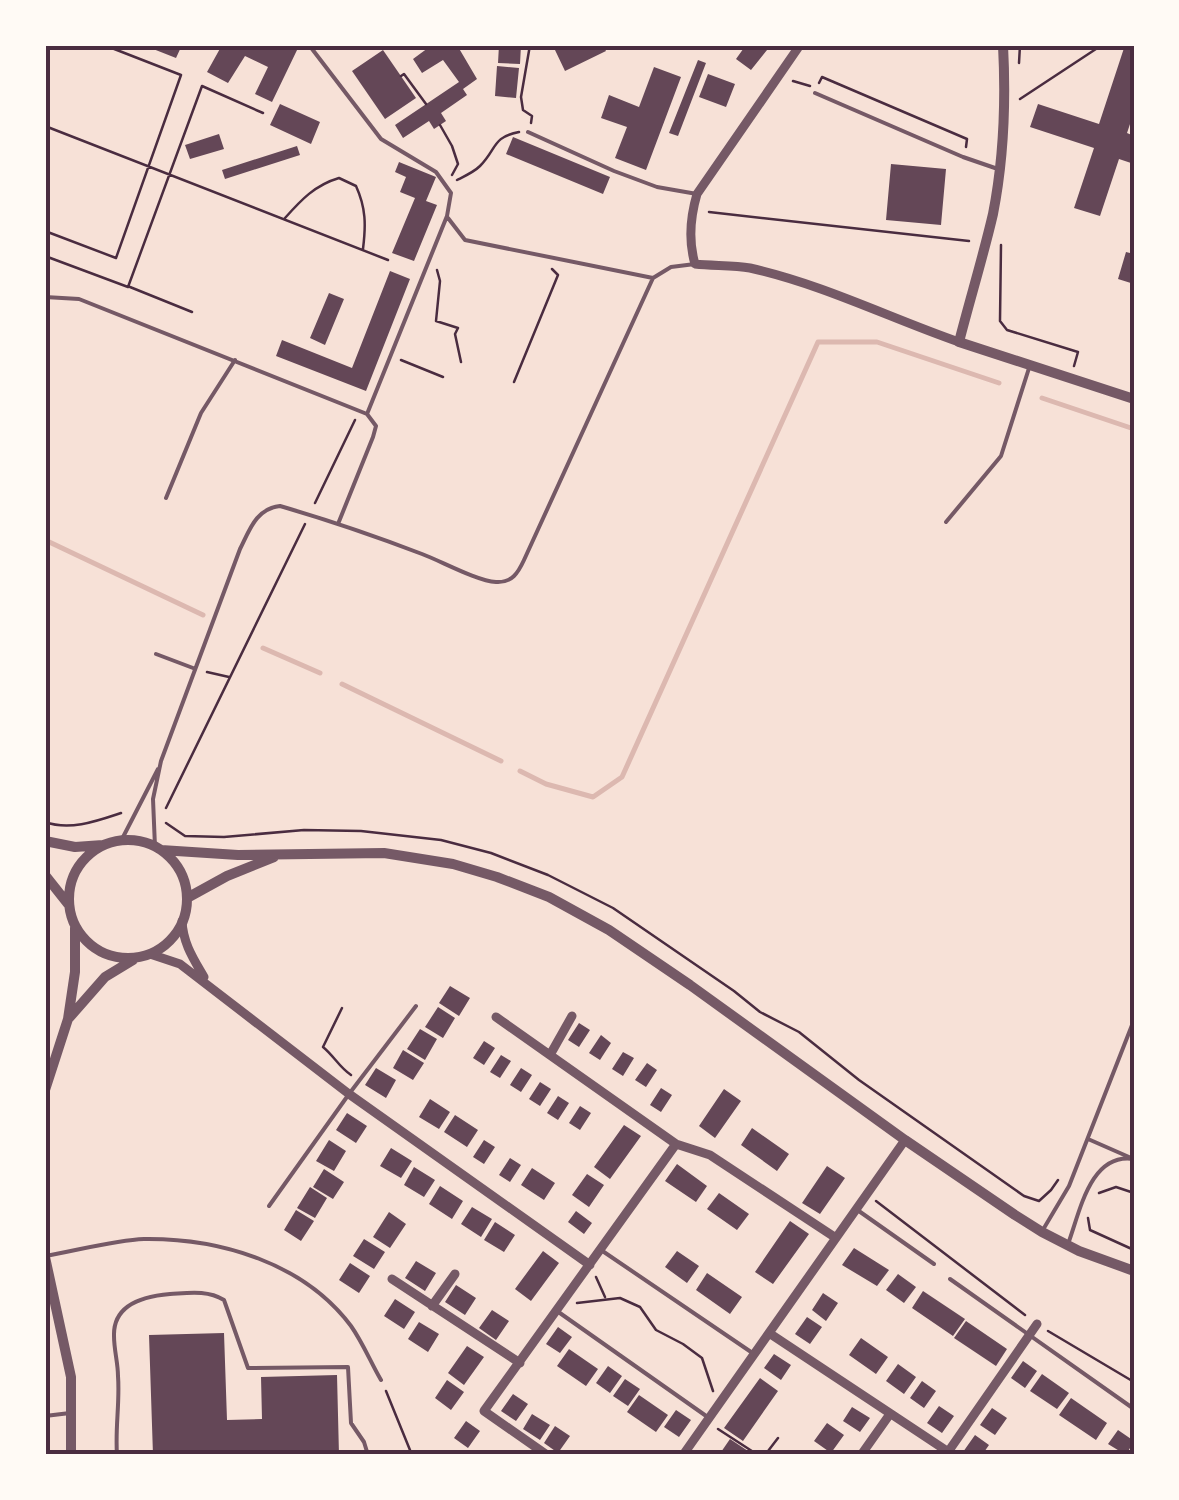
<svg xmlns="http://www.w3.org/2000/svg" width="1179" height="1500" font-family="Karla,sans-serif">
	<rect width="100%" height="100%" fill="#f7e1d7"/>
	<g fill="none" stroke-linecap="round" stroke-linejoin="round">
		<path stroke="#dcb8b0" stroke-width="5" d="M 1042,398 L 1134,429
			M 45,540 L 203,615
			M 263,648 L 320,673
			M 342,684 L 501,761
			M 520,771 L 546,784 L 593,797 L 622,777 L 818,342 L 877,342 L 999,383"/>
	</g>
	<path fill="#644757" d="M 143,45 L 182,45 L 176,58 Z
		M 222,45 L 292,45 L 298,48 L 272,102 L 255,94 L 268,67 L 245,56 L 228,83 L 207,72 Z
		M 432,45 L 457,45 L 477,79 L 463,89 L 467,95 L 441,113 L 446,121 L 434,129 L 429,121 L 403,138 L 395,125 L 459,82 L 443,60 L 422,73 L 413,59 Z
		M 499,45 L 521,45 L 520,64 L 498,63 Z
		M 567,45 L 603,45 L 606,51 L 565,71 L 555,50 Z
		M 746,45 L 771,45 L 751,70 L 736,59 Z
		M 1125,45 L 1134,45 L 1134,112 L 1127,133 L 1134,136 L 1134,164 L 1119,159 L 1100,216 L 1074,208 L 1094,148 L 1030,127 L 1038,104 L 1099,124 Z
		M 383,50 L 416,98 L 385,119 L 352,71 Z
		M 698,60 L 706,63 L 678,136 L 669,133 Z
		M 497,66 L 519,68 L 516,98 L 495,96 Z
		M 654,67 L 681,77 L 646,170 L 615,158 L 627,127 L 601,118 L 609,95 L 639,107 Z
		M 708,74 L 735,84 L 726,107 L 699,97 Z
		M 280,104 L 320,122 L 311,144 L 270,125 Z
		M 219,134 L 224,149 L 190,159 L 185,145 Z
		M 513,137 L 610,177 L 603,194 L 506,154 Z
		M 297,146 L 300,155 L 225,179 L 222,170 Z
		M 399,162 L 436,177 L 426,201 L 437,205 L 414,261 L 392,253 L 415,198 L 400,192 L 406,177 L 395,172 Z
		M 891,164 L 946,169 L 941,225 L 886,220 Z
		M 1126,252 L 1134,254 L 1134,284 L 1118,279 Z
		M 390,271 L 410,279 L 366,391 L 276,356 L 282,340 L 352,368 Z
		M 329,293 L 344,299 L 325,345 L 310,338 Z
		M 450,986 L 470,998 L 459,1016 L 439,1003 Z
		M 438,1007 L 455,1018 L 443,1038 L 425,1027 Z
		M 579,1023 L 590,1030 L 579,1047 L 568,1040 Z
		M 420,1029 L 437,1039 L 425,1060 L 407,1049 Z
		M 601,1035 L 611,1043 L 600,1060 L 589,1053 Z
		M 484,1041 L 495,1048 L 484,1065 L 473,1058 Z
		M 403,1050 L 424,1063 L 413,1080 L 393,1068 Z
		M 623,1052 L 634,1058 L 623,1076 L 612,1069 Z
		M 501,1055 L 511,1061 L 500,1078 L 490,1072 Z
		M 647,1063 L 657,1070 L 646,1087 L 635,1080 Z
		M 376,1068 L 396,1080 L 386,1098 L 365,1085 Z
		M 521,1068 L 532,1075 L 521,1092 L 510,1085 Z
		M 540,1082 L 551,1089 L 540,1106 L 529,1099 Z
		M 661,1088 L 672,1095 L 661,1112 L 650,1105 Z
		M 724,1089 L 741,1101 L 715,1138 L 699,1126 Z
		M 558,1096 L 569,1103 L 558,1120 L 547,1113 Z
		M 430,1099 L 450,1112 L 439,1129 L 419,1117 Z
		M 580,1106 L 591,1113 L 580,1130 L 569,1123 Z
		M 347,1113 L 367,1126 L 356,1143 L 336,1130 Z
		M 455,1115 L 478,1130 L 467,1147 L 444,1132 Z
		M 624,1125 L 641,1136 L 610,1179 L 594,1167 Z
		M 752,1128 L 789,1154 L 777,1171 L 741,1145 Z
		M 329,1140 L 346,1151 L 334,1171 L 316,1161 Z
		M 484,1140 L 495,1147 L 484,1164 L 473,1157 Z
		M 391,1148 L 412,1161 L 401,1178 L 380,1166 Z
		M 510,1158 L 521,1165 L 510,1182 L 499,1175 Z
		M 677,1164 L 707,1186 L 696,1202 L 665,1181 Z
		M 827,1166 L 845,1178 L 820,1214 L 802,1203 Z
		M 414,1167 L 435,1180 L 424,1197 L 404,1185 Z
		M 532,1168 L 555,1183 L 544,1200 L 521,1185 Z
		M 324,1169 L 344,1182 L 333,1199 L 313,1187 Z
		M 587,1174 L 604,1185 L 589,1207 L 572,1195 Z
		M 440,1186 L 463,1201 L 452,1219 L 429,1204 Z
		M 310,1187 L 327,1198 L 315,1218 L 297,1208 Z
		M 719,1193 L 749,1214 L 737,1230 L 707,1209 Z
		M 472,1207 L 492,1219 L 481,1237 L 461,1224 Z
		M 296,1210 L 314,1221 L 301,1241 L 284,1230 Z
		M 576,1211 L 592,1223 L 584,1234 L 568,1222 Z
		M 389,1212 L 406,1224 L 390,1248 L 373,1237 Z
		M 790,1221 L 809,1234 L 773,1284 L 755,1272 Z
		M 495,1222 L 515,1235 L 504,1252 L 484,1240 Z
		M 364,1239 L 385,1252 L 374,1269 L 353,1256 Z
		M 854,1248 L 889,1270 L 877,1286 L 842,1265 Z
		M 543,1251 L 559,1263 L 531,1301 L 515,1289 Z
		M 677,1251 L 699,1266 L 687,1283 L 665,1267 Z
		M 416,1261 L 436,1273 L 425,1291 L 405,1278 Z
		M 350,1263 L 370,1276 L 359,1293 L 339,1280 Z
		M 707,1273 L 742,1297 L 730,1314 L 696,1290 Z
		M 898,1274 L 916,1287 L 904,1303 L 886,1290 Z
		M 456,1285 L 476,1298 L 465,1315 L 445,1302 Z
		M 923,1291 L 965,1319 L 953,1336 L 912,1308 Z
		M 823,1293 L 838,1303 L 826,1321 L 812,1310 Z
		M 395,1299 L 415,1312 L 404,1329 L 384,1316 Z
		M 492,1310 L 509,1321 L 496,1340 L 479,1328 Z
		M 807,1317 L 822,1327 L 810,1344 L 795,1334 Z
		M 966,1321 L 1007,1349 L 996,1366 L 954,1338 Z
		M 419,1322 L 439,1334 L 428,1352 L 408,1339 Z
		M 558,1327 L 572,1337 L 560,1353 L 546,1344 Z
		M 224,1333 L 227,1420 L 262,1419 L 261,1377 L 337,1375 L 339,1455 L 266,1455 L 266,1452 L 227,1455 L 153,1455 L 149,1335 Z
		M 861,1338 L 888,1357 L 876,1374 L 849,1355 Z
		M 467,1346 L 484,1357 L 464,1385 L 448,1373 Z
		M 569,1349 L 598,1369 L 586,1386 L 557,1366 Z
		M 774,1354 L 791,1365 L 781,1380 L 764,1368 Z
		M 1023,1361 L 1037,1371 L 1025,1388 L 1011,1378 Z
		M 898,1364 L 916,1377 L 904,1394 L 886,1381 Z
		M 608,1366 L 622,1376 L 610,1393 L 596,1383 Z
		M 1042,1374 L 1069,1393 L 1057,1409 L 1030,1391 Z
		M 760,1378 L 778,1391 L 743,1441 L 724,1428 Z
		M 625,1379 L 640,1389 L 628,1406 L 613,1396 Z
		M 447,1380 L 464,1392 L 451,1410 L 435,1398 Z
		M 922,1381 L 936,1391 L 924,1408 L 910,1398 Z
		M 513,1394 L 528,1404 L 516,1421 L 501,1411 Z
		M 639,1395 L 668,1415 L 656,1432 L 627,1412 Z
		M 1071,1398 L 1107,1423 L 1096,1440 L 1059,1415 Z
		M 939,1406 L 954,1416 L 942,1433 L 927,1423 Z
		M 852,1407 L 870,1418 L 860,1432 L 843,1421 Z
		M 992,1408 L 1007,1418 L 995,1435 L 980,1425 Z
		M 676,1410 L 691,1420 L 679,1437 L 664,1427 Z
		M 532,1414 L 550,1425 L 540,1440 L 523,1429 Z
		M 466,1421 L 480,1431 L 468,1448 L 454,1438 Z
		M 827,1423 L 844,1435 L 831,1453 L 814,1441 Z
		M 555,1426 L 570,1436 L 558,1453 L 544,1443 Z
		M 1118,1430 L 1134,1441 L 1126,1455 L 1108,1444 Z
		M 975,1435 L 989,1445 L 982,1455 L 968,1455 L 963,1452 Z
		M 730,1439 L 748,1451 L 745,1455 L 719,1455 Z"/>
	<g fill="none" stroke-linecap="round" stroke-linejoin="round">
		<path stroke="#4a2c40" stroke-width="2.5" d="M 530,45 L 521,97 L 523,110 L 532,116 L 531,123
			M 1019,63 L 1020,45
			M 401,76 L 404,74 L 426,104
			M 793,81 L 810,86
			M 819,83 L 822,77 L 967,139 L 966,147
			M 1020,99 L 1102,45
			M 440,125 L 452,146 L 458,164 L 452,175
			M 45,126 L 388,260
			M 457,180 C 465,176 474,172 480,166 C 497,149 492,137 519,132
			M 709,212 L 969,241
			M 285,218 C 301,200 315,185 339,178 L 356,186 C 366,208 366,225 363,249
			M 45,231 L 116,258 L 181,75 L 104,45
			M 1001,245 L 1000,321 L 1007,330 L 1078,352 L 1074,366
			M 45,256 L 128,287 L 202,86 L 263,113
			M 437,270 L 440,281 L 436,321 L 458,328 L 455,334 L 461,362
			M 130,287 L 192,312
			M 401,360 L 443,377
			M 514,382 L 558,275 L 552,269
			M 315,503 L 355,420
			M 207,672 L 229,677
			M 166,808 L 305,524
			M 45,822 C 70,831 97,821 121,813
			M 166,823 L 185,836 L 224,837 L 304,830 L 361,831 L 441,840 L 491,853 L 548,875 L 613,908 L 734,991 L 760,1012 L 799,1032 L 859,1080 L 1024,1196 L 1039,1201 L 1051,1190 L 1058,1180
			M 342,1008 L 323,1047 C 334,1056 339,1067 351,1075
			M 1099,1193 L 1116,1187 L 1134,1193
			M 876,1201 L 1025,1315
			M 1088,1218 L 1090,1230 L 1134,1250
			M 596,1277 L 605,1297
			M 577,1303 L 620,1298 L 640,1307 L 656,1330 L 683,1344 L 702,1358 L 713,1391
			M 1048,1331 L 1134,1382
			M 386,1391 L 412,1455
			M 718,1429 L 758,1455
			M 765,1455 L 778,1438"/>
		<path stroke="#755966" stroke-width="4" d="M 309,45 L 381,139 L 436,172 L 451,193 L 447,216 L 367,414
			M 815,93 L 963,157 L 995,168
			M 528,132 L 614,171 L 657,187 L 697,194
			M 448,218 L 465,240 L 653,278
			M 45,297 L 79,299 L 367,414 L 376,426 L 373,437 L 338,524
			M 166,498 L 201,413 L 235,360
			M 946,522 L 1001,456 L 1030,365
			M 156,654 L 193,668
			M 121,841 L 158,769
			M 155,847 L 153,799 L 161,761 L 240,549 C 250,529 256,509 280,506 C 328,520 375,536 422,554 C 441,561 477,581 496,582 C 512,583 518,573 524,560 L 653,278 L 671,267 L 695,264
			M 1088,1139 L 1129,1157
			M 269,1206 L 349,1094 L 416,1006
			M 856,1209 L 934,1264
			M 1044,1228 L 1069,1186 L 1134,1020
			M 1068,1244 C 1080,1212 1090,1152 1134,1159
			M 601,1250 L 754,1354
			M 45,1256 C 75,1251 115,1240 144,1239 C 220,1238 304,1263 351,1326 C 363,1343 371,1363 381,1380
			M 950,1279 L 1134,1409
			M 557,1311 L 709,1418
			M 45,1416 L 70,1413
			M 117,1455 C 115,1428 120,1402 118,1376 C 118,1363 114,1350 114,1336 C 113,1304 145,1296 170,1294 C 189,1293 207,1290 224,1300 L 248,1368 L 348,1367 L 351,1423 L 364,1442 L 368,1455"/>
		<path stroke="#755966" stroke-width="9" d="M 800,45 L 697,194 C 690,218 688,240 695,264 C 713,266 733,265 750,268 C 822,284 890,318 959,342
			M 182,921 C 183,943 193,958 204,977
			M 150,954 L 180,964 L 349,1094 L 590,1265
			M 496,1017 L 676,1144
			M 550,1055 L 572,1016
			M 392,1279 L 520,1363
			M 432,1306 L 455,1274
			M 769,1333 L 953,1455
			M 948,1452 L 1037,1324
			M 547,1455 L 484,1411 L 676,1144 L 710,1155 L 836,1238
			M 683,1455 L 905,1140
			M 861,1455 L 890,1414"/>
		<path stroke="#755966" stroke-width="10" d="M 1003,45 C 1006,102 1004,158 993,214 C 983,257 970,299 959,342 L 1134,399
			M69 899a59 59 0 1 1 118 0a59 59 0 1 1-118 0Z
			M 45,841 L 75,847 L 103,845
			M 161,850 L 238,855 L 384,853 L 453,864 L 497,877 L 549,897 L 609,930 L 690,985 L 905,1140 L 1015,1215 L 1042,1232 L 1079,1251 L 1134,1271
			M 45,875 L 68,904
			M 187,898 L 227,876 L 274,857
			M 69,1018 L 105,977 L 133,960
			M 45,1090 L 68,1019 L 75,972 L 75,928
			M 45,1257 L 71,1377 L 71,1455"/>
	</g>
	<rect width="1179" height="1500" fill="none" stroke="#fffaf5" stroke-width="95"/>
	<rect x="48" y="48" width="1084" height="1404" fill="none" stroke="#4a2c40" stroke-width="4"/>
</svg>
